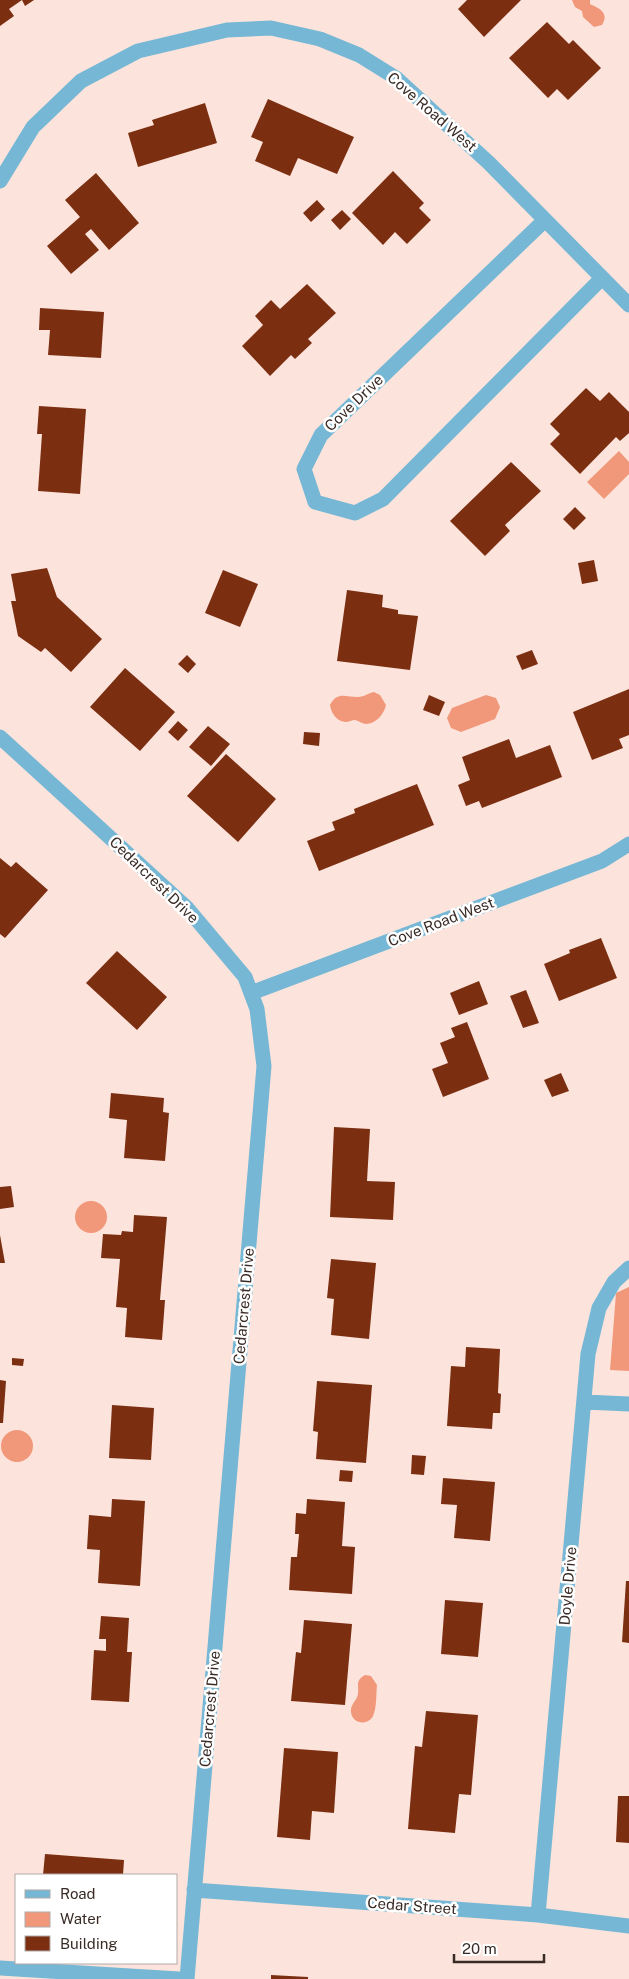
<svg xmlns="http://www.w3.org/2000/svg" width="629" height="1979" font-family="'Public Sans',sans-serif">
	<rect width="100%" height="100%" fill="#fce4dc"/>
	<path fill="#f2987a" d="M 572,0 L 590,0 L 590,4 C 598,8 610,12 602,25 L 594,27 L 583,17 L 582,11 L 575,7 Z
		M 619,451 L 629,462 L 629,474 L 604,499 L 587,482 Z
		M 374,692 L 380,695 L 386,705 C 384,714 376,724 366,724 C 363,724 359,721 355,720 C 352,720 349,722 346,722 C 337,722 331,713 330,705 C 337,691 346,697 358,697 C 364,697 368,693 374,692 Z
		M 486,695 L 496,698 L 500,707 L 495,719 L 461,732 L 451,728 L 447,718 L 452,708 Z
		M75 1217a16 16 0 1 1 32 0a16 16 0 1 1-32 0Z
		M 629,1287 L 629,1371 L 610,1370 L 616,1293 Z
		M1 1446a16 16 0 1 1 32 0a16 16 0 1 1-32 0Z
		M 365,1675 L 371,1676 L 377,1685 C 376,1694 377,1707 373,1716 C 368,1726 352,1724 351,1712 C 350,1704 357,1701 358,1694 C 359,1685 355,1681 365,1675 Z"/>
	<path fill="#7c2e11" d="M 0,0 L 34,0 L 25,6 L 22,0 L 9,9 L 14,16 L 0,26 Z
		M 467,0 L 521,0 L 484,37 L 458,9 Z
		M 547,22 L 569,44 L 573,40 L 601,68 L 568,100 L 557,89 L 548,98 L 509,58 Z
		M 268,99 L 354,137 L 337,174 L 298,158 L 290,176 L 255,161 L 263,142 L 251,137 Z
		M 205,103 L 217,143 L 138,167 L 128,133 L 154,125 L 152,120 Z
		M 393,171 L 424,203 L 419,208 L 431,220 L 407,244 L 395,232 L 383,245 L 352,213 Z
		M 96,173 L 139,223 L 109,250 L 91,229 L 85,234 L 99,250 L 71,274 L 47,246 L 80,217 L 65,200 Z
		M 317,200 L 325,209 L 311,222 L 303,213 Z
		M 342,210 L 351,219 L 340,230 L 331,220 Z
		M 307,284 L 336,313 L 308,339 L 312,343 L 295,359 L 291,355 L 270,376 L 242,346 L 263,325 L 255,316 L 271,300 L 280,309 Z
		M 40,308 L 104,312 L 101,358 L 48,355 L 50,330 L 39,330 Z
		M 586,388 L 600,401 L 609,392 L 629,412 L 629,433 L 620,441 L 616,437 L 580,474 L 550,444 L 560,434 L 550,424 Z
		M 39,406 L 86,409 L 80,494 L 38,491 L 42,434 L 37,434 Z
		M 511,462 L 541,491 L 505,525 L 510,531 L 485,556 L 450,521 Z
		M 575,507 L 586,518 L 574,530 L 563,519 Z
		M 594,560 L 598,581 L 582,584 L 578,563 Z
		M 47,568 L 57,597 L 102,639 L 71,672 L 45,648 L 41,652 L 18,636 L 11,601 L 16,601 L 11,574 Z
		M 223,570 L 258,584 L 240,627 L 205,613 Z
		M 347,590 L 383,595 L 382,607 L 398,610 L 398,614 L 418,616 L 410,670 L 337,661 Z
		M 532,650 L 538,664 L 522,670 L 516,656 Z
		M 187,655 L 196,664 L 188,673 L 178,664 Z
		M 125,668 L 175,712 L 140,751 L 90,707 Z
		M 629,689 L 629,735 L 619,739 L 623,748 L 592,760 L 573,712 Z
		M 429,695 L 445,702 L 439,716 L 423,710 Z
		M 178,721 L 188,730 L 178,741 L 168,732 Z
		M 208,726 L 230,744 L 211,766 L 189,747 Z
		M 304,732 L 320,733 L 319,746 L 303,744 Z
		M 509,739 L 516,758 L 550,745 L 562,777 L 482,808 L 479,801 L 466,806 L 458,785 L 470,780 L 462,757 Z
		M 226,754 L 276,799 L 238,842 L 187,796 Z
		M 417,784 L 434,825 L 319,871 L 307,841 L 335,830 L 332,822 L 355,813 L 354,809 Z
		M 0,858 L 11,867 L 16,862 L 48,890 L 5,938 L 0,934 Z
		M 601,938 L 617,978 L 559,1001 L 544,964 L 570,953 L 569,950 Z
		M 117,951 L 167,997 L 137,1030 L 86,983 Z
		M 479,981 L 488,1004 L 459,1015 L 450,993 Z
		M 526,990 L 539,1023 L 523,1028 L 510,996 Z
		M 467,1022 L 489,1079 L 443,1097 L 432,1069 L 448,1063 L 440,1043 L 455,1037 L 451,1028 Z
		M 561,1073 L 569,1091 L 552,1097 L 544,1080 Z
		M 111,1093 L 164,1098 L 163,1112 L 169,1113 L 165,1161 L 124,1158 L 127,1120 L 109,1118 Z
		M 334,1127 L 370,1129 L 367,1181 L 395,1182 L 393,1220 L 330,1217 Z
		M 11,1186 L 14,1207 L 0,1209 L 0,1187 Z
		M 134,1215 L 167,1217 L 160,1300 L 165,1300 L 162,1340 L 125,1337 L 127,1308 L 116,1307 L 120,1259 L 101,1258 L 103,1234 L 121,1235 L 122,1231 L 133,1232 Z
		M 0,1235 L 5,1263 L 0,1263 Z
		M 331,1259 L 376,1263 L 369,1339 L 331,1335 L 334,1299 L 327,1298 Z
		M 466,1347 L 500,1349 L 498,1393 L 501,1394 L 500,1413 L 493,1413 L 492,1429 L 447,1426 L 451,1366 L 465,1367 Z
		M 12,1358 L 24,1359 L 23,1366 L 12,1365 Z
		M 0,1380 L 6,1381 L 3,1423 L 0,1423 Z
		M 317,1381 L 372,1385 L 366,1463 L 316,1459 L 318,1432 L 313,1431 Z
		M 112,1405 L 154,1408 L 151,1460 L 109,1458 Z
		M 412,1455 L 426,1456 L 424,1475 L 411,1474 Z
		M 340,1470 L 353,1471 L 352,1482 L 339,1481 Z
		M 443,1478 L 495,1482 L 490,1541 L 454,1538 L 457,1505 L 441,1504 Z
		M 112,1499 L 145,1501 L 140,1586 L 98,1583 L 100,1550 L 87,1549 L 89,1515 L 111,1517 Z
		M 307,1499 L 345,1502 L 342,1546 L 355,1547 L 352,1594 L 289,1590 L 291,1557 L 297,1557 L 299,1534 L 295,1534 L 296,1513 L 306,1514 Z
		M 626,1581 L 629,1581 L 629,1643 L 622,1642 Z
		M 445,1600 L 483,1603 L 478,1657 L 441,1654 Z
		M 101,1616 L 129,1618 L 127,1652 L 132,1652 L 129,1702 L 91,1700 L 94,1650 L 106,1651 L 106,1639 L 99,1639 Z
		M 304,1620 L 352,1624 L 345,1705 L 291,1701 L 296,1652 L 301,1653 Z
		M 426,1711 L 478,1715 L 471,1795 L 459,1794 L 455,1833 L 408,1829 L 415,1746 L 422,1747 Z
		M 284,1748 L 338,1752 L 334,1813 L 312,1811 L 310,1840 L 277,1837 Z
		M 618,1796 L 629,1796 L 629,1843 L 616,1842 Z
		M 45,1854 L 124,1860 L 123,1875 L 43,1875 Z
		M 271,1975 L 308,1977 L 308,1979 L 271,1979 Z"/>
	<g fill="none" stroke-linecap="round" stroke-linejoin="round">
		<path stroke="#75b7d4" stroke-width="15" d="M 0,181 L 33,127 L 81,81 L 138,51 L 227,30 L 271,28 L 320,39 L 359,55 L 396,78 L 489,163 L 629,305
			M 545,220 L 321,435 L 304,469 L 315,502 L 355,513 L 383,499 L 602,278
			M 0,737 L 187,908 L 245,977 L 257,1009 L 264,1066 L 187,1979
			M 251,993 L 602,861 L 629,844
			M 585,1402 L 629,1404
			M 194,1890 L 538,1915 L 629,1926
			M 538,1915 L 588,1354 L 599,1308 L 614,1282 L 629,1268
			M 0,1968 L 179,1979"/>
	</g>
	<g text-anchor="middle" stroke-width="5" stroke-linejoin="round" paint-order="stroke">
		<g font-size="15" fill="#392b26" stroke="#fff">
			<text transform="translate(432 112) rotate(41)" y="5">Cove Road West</text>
			<text transform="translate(354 403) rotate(-44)" y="5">Cove Drive</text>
			<text transform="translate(154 880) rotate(44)" y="5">Cedarcrest Drive</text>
			<text transform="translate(441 922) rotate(-21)" y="5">Cove Road West</text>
			<text transform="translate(244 1306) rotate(-85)" y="5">Cedarcrest Drive</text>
			<text transform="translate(568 1586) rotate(-85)" y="5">Doyle Drive</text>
			<text transform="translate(210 1709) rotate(-85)" y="5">Cedarcrest Drive</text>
			<text transform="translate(412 1906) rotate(4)" y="5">Cedar Street</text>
		</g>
	</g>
	<rect x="15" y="1874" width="162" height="90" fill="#ffffff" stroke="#b0aaa8"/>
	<rect x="25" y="1890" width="25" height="8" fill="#75b7d4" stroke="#b0aaa8"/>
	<text x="60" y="1899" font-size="15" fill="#392b26">Road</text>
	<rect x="25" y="1912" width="25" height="15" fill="#f2987a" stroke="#b0aaa8"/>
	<text x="60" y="1924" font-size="15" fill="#392b26">Water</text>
	<rect x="25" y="1936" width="25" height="15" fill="#7c2e11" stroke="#b0aaa8"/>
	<text x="60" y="1949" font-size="15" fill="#392b26">Building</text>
	<path d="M454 1954v8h90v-8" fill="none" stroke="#392b26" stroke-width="2.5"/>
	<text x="462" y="1954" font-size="15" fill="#392b26" stroke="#ffffff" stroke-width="4" paint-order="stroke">20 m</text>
</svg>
